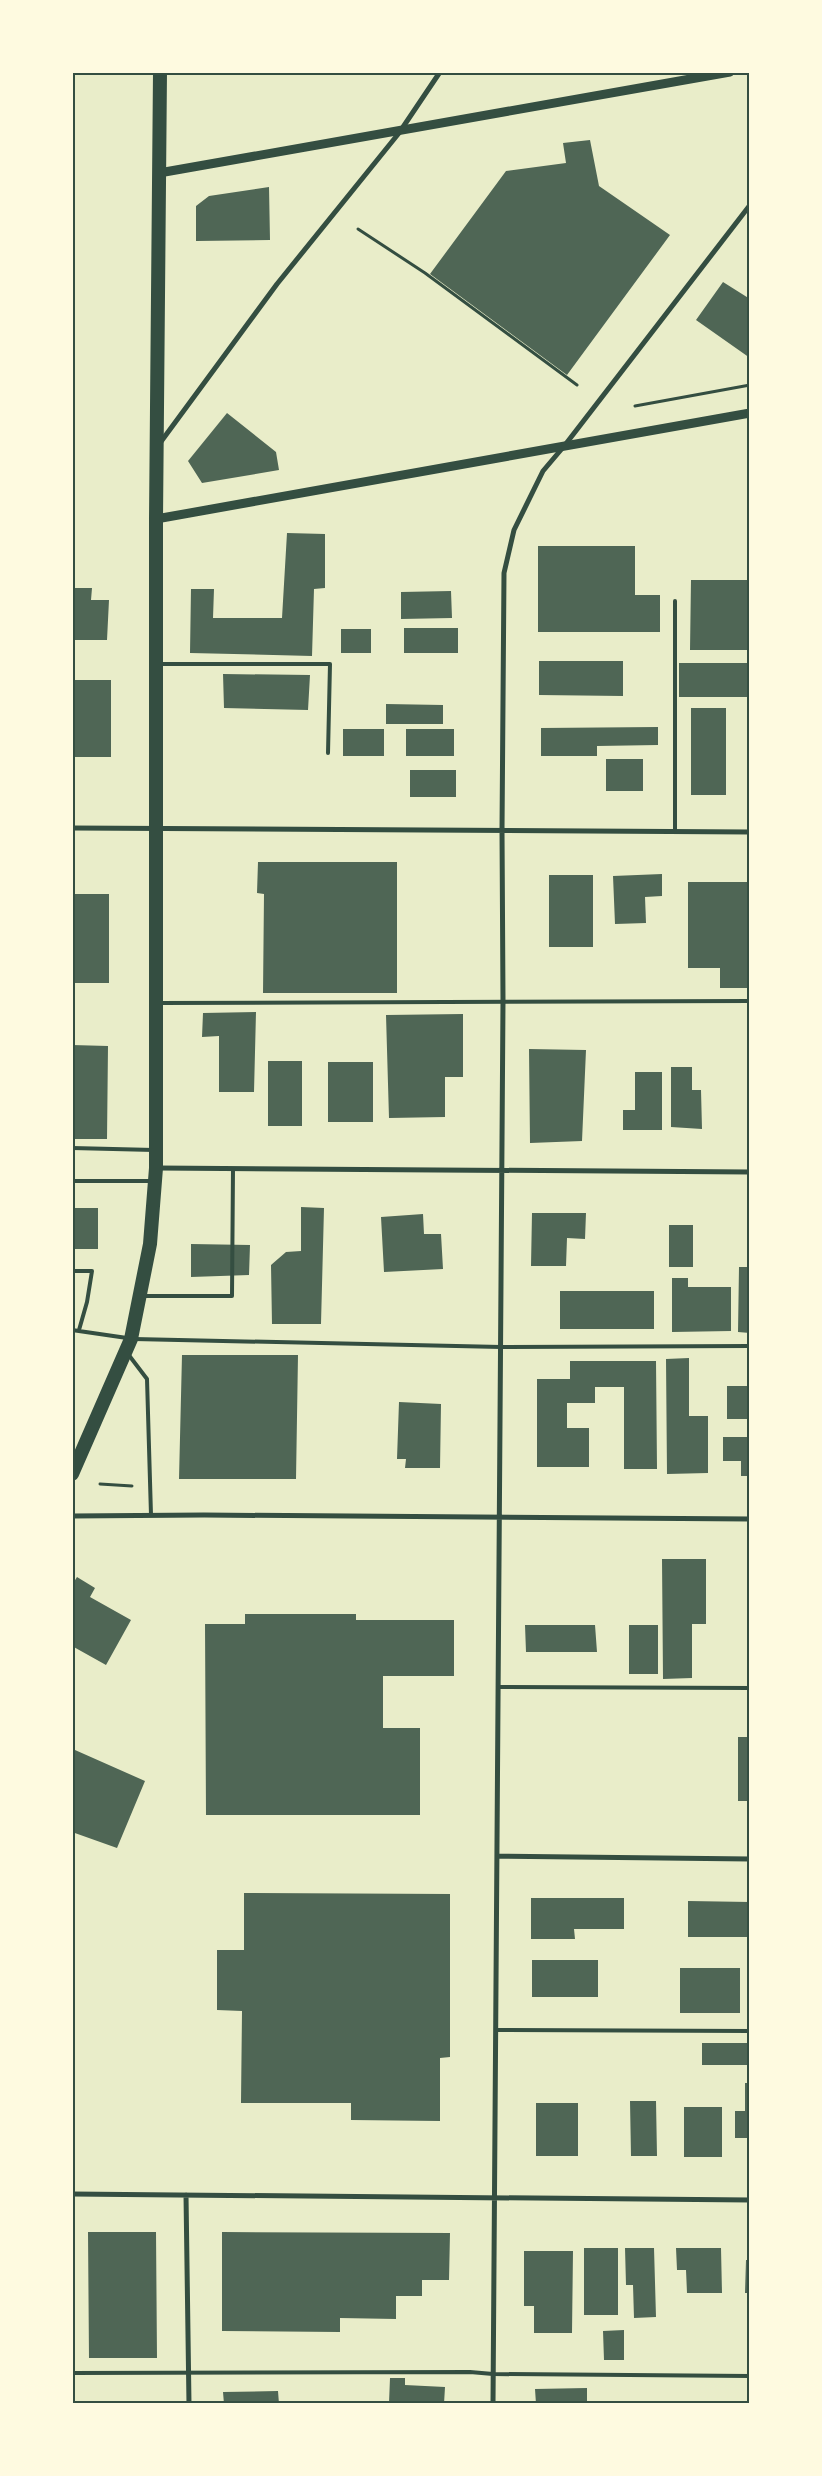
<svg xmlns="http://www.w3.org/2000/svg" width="822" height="2476" font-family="Signika,sans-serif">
	<rect width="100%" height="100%" fill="#e9edc9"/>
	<path fill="#4f6655" d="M 590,140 L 599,186 L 670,235 L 567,375 L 430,274 L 506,171 L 566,163 L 563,143 Z
		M 269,187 L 270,240 L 196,241 L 196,206 L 209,196 Z
		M 723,282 L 750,299 L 750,358 L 696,320 Z
		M 227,413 L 276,452 L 279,470 L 202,483 L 188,461 Z
		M 287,533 L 325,534 L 325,588 L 314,589 L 312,656 L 190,653 L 191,589 L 214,589 L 213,618 L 282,618 Z
		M 538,546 L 635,546 L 635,595 L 660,595 L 660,632 L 538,632 Z
		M 691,580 L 750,580 L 750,650 L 690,650 Z
		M 72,588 L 92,588 L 91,600 L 109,600 L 107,640 L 72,640 Z
		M 451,591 L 452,618 L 401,619 L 401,592 Z
		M 404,628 L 458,628 L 458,653 L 404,653 Z
		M 341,629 L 371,629 L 371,653 L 341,653 Z
		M 539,661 L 623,661 L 623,696 L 539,695 Z
		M 679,663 L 750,663 L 750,697 L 679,697 Z
		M 223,674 L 310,675 L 308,710 L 224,708 Z
		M 72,680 L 111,680 L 111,757 L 72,757 Z
		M 386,704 L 443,705 L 443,724 L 386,724 Z
		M 691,708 L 726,708 L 726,795 L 691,795 Z
		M 658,727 L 658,745 L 597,746 L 597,756 L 541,756 L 541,728 Z
		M 343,729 L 384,729 L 384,756 L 343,756 Z
		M 406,729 L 454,729 L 454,756 L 406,756 Z
		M 606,759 L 643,759 L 643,791 L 606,791 Z
		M 410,770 L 456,770 L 456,797 L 410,797 Z
		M 258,862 L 397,862 L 397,993 L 263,993 L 264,894 L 257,893 Z
		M 662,874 L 662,896 L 645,897 L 646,923 L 615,924 L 613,876 Z
		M 549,875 L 593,875 L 593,947 L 549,947 Z
		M 688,882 L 750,882 L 750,988 L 720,988 L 720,968 L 688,968 Z
		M 72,894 L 109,894 L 109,983 L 72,983 Z
		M 256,1012 L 254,1092 L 219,1092 L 219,1036 L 202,1037 L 203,1013 Z
		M 463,1014 L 463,1077 L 445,1077 L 445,1117 L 389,1118 L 386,1015 Z
		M 72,1045 L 108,1046 L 107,1139 L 72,1139 Z
		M 529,1049 L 586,1050 L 582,1141 L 530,1143 Z
		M 268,1061 L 302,1061 L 302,1126 L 268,1126 Z
		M 328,1062 L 373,1062 L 373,1122 L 328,1122 Z
		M 671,1067 L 692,1067 L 692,1090 L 701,1090 L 702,1129 L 671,1127 Z
		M 635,1072 L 662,1072 L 662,1130 L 623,1130 L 623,1110 L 635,1110 Z
		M 747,1076 L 750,1076 L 750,1129 L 747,1129 Z
		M 301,1207 L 324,1208 L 321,1324 L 272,1324 L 271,1265 L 286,1252 L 301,1251 Z
		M 72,1208 L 98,1208 L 98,1249 L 72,1249 Z
		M 532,1213 L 586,1213 L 585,1239 L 567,1238 L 566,1266 L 531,1266 Z
		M 423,1214 L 424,1234 L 441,1234 L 443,1269 L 384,1272 L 381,1217 Z
		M 669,1225 L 693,1225 L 693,1267 L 669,1267 Z
		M 191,1244 L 250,1245 L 249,1275 L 191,1277 Z
		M 739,1267 L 750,1267 L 750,1333 L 738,1332 Z
		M 672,1278 L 688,1278 L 688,1287 L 731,1287 L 731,1331 L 672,1332 Z
		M 560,1291 L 654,1291 L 654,1329 L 560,1329 Z
		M 182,1355 L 298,1355 L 296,1479 L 179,1479 Z
		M 689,1358 L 689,1416 L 708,1416 L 708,1473 L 667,1474 L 666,1359 Z
		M 570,1361 L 656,1361 L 657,1469 L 624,1469 L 624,1387 L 595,1387 L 595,1403 L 567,1403 L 567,1428 L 589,1428 L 589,1467 L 537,1467 L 537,1379 L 570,1379 Z
		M 727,1386 L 750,1386 L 750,1419 L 727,1419 Z
		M 399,1402 L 441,1404 L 440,1468 L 405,1468 L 406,1459 L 397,1459 Z
		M 723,1437 L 750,1437 L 750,1476 L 741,1476 L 741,1461 L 723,1461 Z
		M 662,1559 L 706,1559 L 706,1624 L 692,1624 L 692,1678 L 663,1679 Z
		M 77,1577 L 95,1588 L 90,1597 L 131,1620 L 106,1665 L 72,1646 L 72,1585 Z
		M 245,1614 L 356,1614 L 356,1620 L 454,1620 L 454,1676 L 383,1676 L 383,1728 L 420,1728 L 420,1815 L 206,1815 L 205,1624 L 245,1624 Z
		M 525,1625 L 595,1625 L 597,1652 L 526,1652 Z
		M 629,1625 L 658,1625 L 658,1674 L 629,1674 Z
		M 738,1737 L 750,1737 L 750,1801 L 738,1801 Z
		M 75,1750 L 145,1781 L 117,1848 L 72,1832 L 72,1756 Z
		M 244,1893 L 450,1894 L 450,2057 L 440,2058 L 440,2121 L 351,2120 L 351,2103 L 241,2103 L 242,2011 L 217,2010 L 217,1950 L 244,1950 Z
		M 531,1898 L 624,1898 L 624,1929 L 574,1929 L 575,1939 L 531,1939 Z
		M 688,1901 L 750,1902 L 750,1937 L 688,1937 Z
		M 532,1960 L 598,1960 L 598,1997 L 532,1997 Z
		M 680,1968 L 740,1968 L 740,2013 L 680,2013 Z
		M 702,2043 L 750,2043 L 750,2065 L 702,2065 Z
		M 745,2083 L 750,2083 L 750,2138 L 735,2138 L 735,2111 L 745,2111 Z
		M 630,2101 L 656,2101 L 657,2156 L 631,2156 Z
		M 536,2103 L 578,2103 L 578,2156 L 536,2156 Z
		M 684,2107 L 722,2107 L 722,2157 L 684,2157 Z
		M 88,2232 L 156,2232 L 157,2358 L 89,2358 Z
		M 222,2232 L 450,2233 L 449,2280 L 422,2280 L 422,2296 L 396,2296 L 396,2319 L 340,2318 L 340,2332 L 222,2331 Z
		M 584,2248 L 618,2248 L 618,2315 L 584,2315 Z
		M 625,2248 L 654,2248 L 656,2317 L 634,2318 L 633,2285 L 626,2285 Z
		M 676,2248 L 721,2248 L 722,2293 L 687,2293 L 686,2270 L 677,2270 Z
		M 524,2251 L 573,2251 L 572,2333 L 534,2333 L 534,2306 L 524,2306 Z
		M 746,2260 L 750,2260 L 750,2293 L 745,2293 Z
		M 624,2330 L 624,2360 L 604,2360 L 603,2331 Z
		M 390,2378 L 405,2378 L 405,2385 L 445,2387 L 444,2404 L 389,2403 Z
		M 587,2388 L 587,2404 L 536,2404 L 535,2389 Z
		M 278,2391 L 279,2404 L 224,2404 L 223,2392 Z"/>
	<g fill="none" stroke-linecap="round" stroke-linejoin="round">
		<path stroke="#344e41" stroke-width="3" d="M 358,229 L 425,273 L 577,385
			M 635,406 L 750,385
			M 100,1484 L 132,1486"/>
		<path stroke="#344e41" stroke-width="4" d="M 675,601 L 675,831
			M 158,664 L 330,664 L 328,753
			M 159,1003 L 750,1001
			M 72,1148 L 154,1150
			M 72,1181 L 153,1181
			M 72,1271 L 92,1271 L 87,1302 L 79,1330
			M 143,1296 L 232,1296 L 233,1169
			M 72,1330 L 127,1338
			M 134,1339 L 501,1347 L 750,1346
			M 128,1354 L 147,1379 L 151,1515
			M 498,1687 L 750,1688
			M 496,2030 L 750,2031
			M 72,2373 L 470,2372 L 493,2374 L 750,2376"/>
		<path stroke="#344e41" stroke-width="5" d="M 160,443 L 277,284 L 399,133 L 440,72
			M 72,828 L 750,832
			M 158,1168 L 750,1172
			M 72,1516 L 204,1515 L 750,1519
			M 497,1856 L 750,1859
			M 72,2194 L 750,2200
			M 186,2195 L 189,2404
			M 493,2404 L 503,1001 L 502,830 L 504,573 L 514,530 L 543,471 L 565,445 L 750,205"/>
		<path stroke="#344e41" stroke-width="9" d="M 159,173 L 730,72
			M 156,519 L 750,413"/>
		<path stroke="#344e41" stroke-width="14" d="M 72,1474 L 131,1339 L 150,1244 L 156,1168 L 156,519 L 160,72"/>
	</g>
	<rect width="822" height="2476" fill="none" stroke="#fefae0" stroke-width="148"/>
	<rect x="74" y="74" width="674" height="2328" fill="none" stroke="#344e41" stroke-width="2"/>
</svg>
